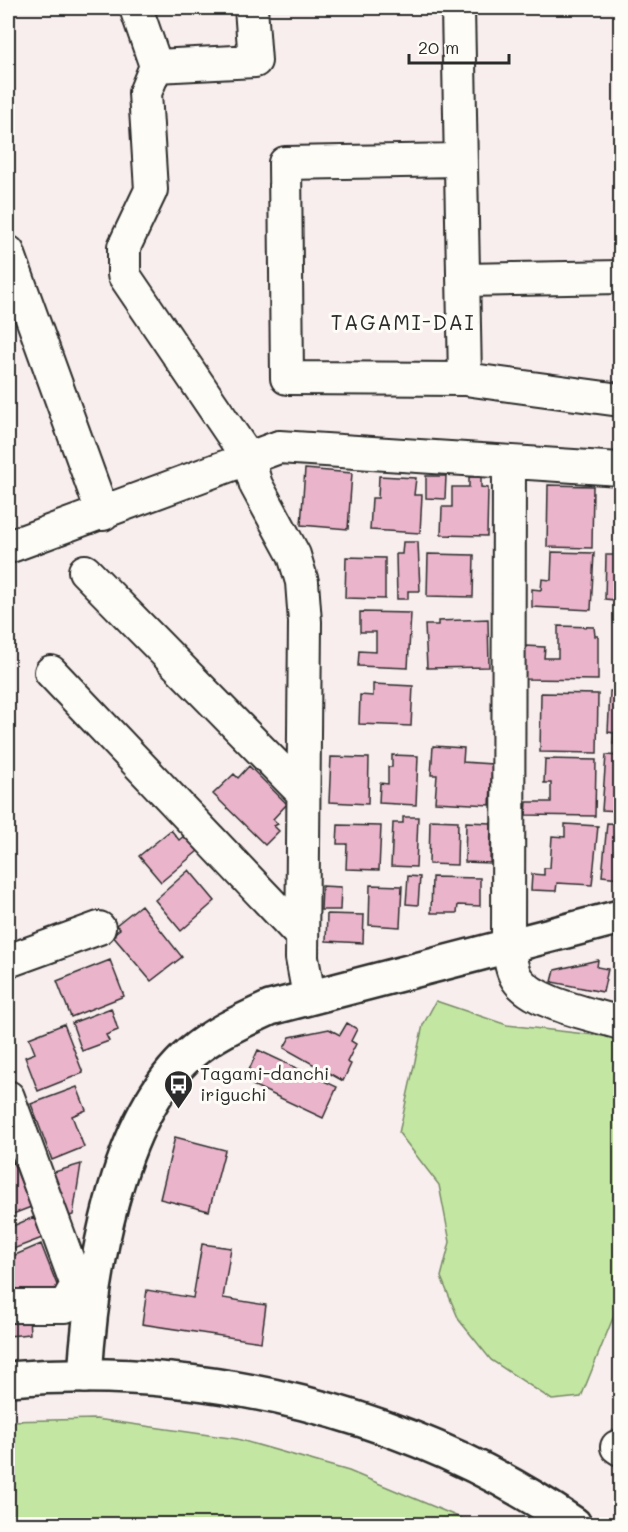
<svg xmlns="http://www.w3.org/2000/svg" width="628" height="1532" font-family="Mali,sans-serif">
	<rect width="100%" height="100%" fill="#f9eeee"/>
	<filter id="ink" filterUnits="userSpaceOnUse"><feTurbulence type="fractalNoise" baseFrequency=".0167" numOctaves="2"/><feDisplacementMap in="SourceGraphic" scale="12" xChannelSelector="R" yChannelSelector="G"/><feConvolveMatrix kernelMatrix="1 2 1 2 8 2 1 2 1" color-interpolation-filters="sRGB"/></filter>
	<g filter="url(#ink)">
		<path fill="#c3e7a2" stroke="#778966" stroke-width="1.5" d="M 436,1001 L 507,1025 L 620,1038 L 620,1314 L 615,1313 L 581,1397 L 552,1400 L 491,1360 L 459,1320 L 441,1277 L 450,1242 L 439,1185 L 399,1133 L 423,1025 Z
			M 96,1419 L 237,1439 L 349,1471 L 475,1524 L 8,1524 L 8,1421 Z"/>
		<path fill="#eab4cb" stroke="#2b2b2b" stroke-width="1.5" d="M 305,469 L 352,473 L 348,529 L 301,525 Z
			M 379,476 L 416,478 L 414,495 L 422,495 L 420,533 L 370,530 L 372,498 L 378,498 Z
			M 426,476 L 446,476 L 445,499 L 426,498 Z
			M 469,477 L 481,477 L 481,487 L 488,488 L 487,536 L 441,535 L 442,507 L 452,507 L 452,487 L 469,487 Z
			M 548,485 L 593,486 L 592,548 L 547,547 Z
			M 403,542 L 418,542 L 420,591 L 408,591 L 408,599 L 397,599 L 396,554 L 402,554 Z
			M 552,552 L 594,553 L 591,610 L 532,607 L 532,589 L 541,590 L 542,579 L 551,580 Z
			M 428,554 L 474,555 L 473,597 L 427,596 Z
			M 606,555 L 620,555 L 620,608 L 615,608 L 615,600 L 605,599 Z
			M 346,557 L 385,558 L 385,599 L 345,598 Z
			M 360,612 L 411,613 L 408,668 L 358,666 L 359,651 L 376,652 L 376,632 L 360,632 Z
			M 488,619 L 489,667 L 427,668 L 425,625 L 438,625 L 438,621 Z
			M 558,626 L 594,627 L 595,636 L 598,636 L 598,680 L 525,679 L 525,646 L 545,647 L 544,658 L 558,658 Z
			M 373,684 L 413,686 L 411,726 L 359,724 L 360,695 L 373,696 Z
			M 610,691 L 620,691 L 620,744 L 613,744 L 614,733 L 608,732 Z
			M 541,693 L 598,694 L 597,753 L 540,752 Z
			M 433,746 L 464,748 L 463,762 L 492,764 L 490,805 L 435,802 L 437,775 L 431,775 Z
			M 392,755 L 418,756 L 416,805 L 379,803 L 380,783 L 388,784 L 388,767 L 392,767 Z
			M 606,755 L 620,756 L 620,811 L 602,810 Z
			M 331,757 L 369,758 L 368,804 L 329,802 Z
			M 545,759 L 596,760 L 595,816 L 526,815 L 527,802 L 551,802 L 551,783 L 544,783 Z
			M 249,766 L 287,804 L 273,819 L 278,824 L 274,826 L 279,831 L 265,845 L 213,794 L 234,774 L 238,778 Z
			M 403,817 L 418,817 L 416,867 L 391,866 L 393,823 L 403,823 Z
			M 430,820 L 458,821 L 457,865 L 429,864 Z
			M 466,822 L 491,823 L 490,863 L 465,862 Z
			M 607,823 L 620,824 L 620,878 L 602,876 Z
			M 565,824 L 598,826 L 592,885 L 557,883 L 556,891 L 531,890 L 532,874 L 544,875 L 544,868 L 550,868 L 552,836 L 565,837 Z
			M 338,825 L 381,826 L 379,870 L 346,869 L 347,844 L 337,844 Z
			M 171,830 L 179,840 L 185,835 L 198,851 L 161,882 L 139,856 Z
			M 189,870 L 215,901 L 181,931 L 155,900 Z
			M 408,876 L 420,877 L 418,905 L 406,904 Z
			M 432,877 L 480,878 L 480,906 L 458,905 L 457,913 L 431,913 Z
			M 370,885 L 402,886 L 400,927 L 369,925 Z
			M 322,886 L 341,887 L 340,910 L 321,910 Z
			M 141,905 L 182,957 L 151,981 L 112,935 L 120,929 L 116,925 Z
			M 327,914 L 364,915 L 363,943 L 326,941 Z
			M 110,960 L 124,996 L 71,1017 L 57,981 Z
			M 598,960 L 597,967 L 608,969 L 603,992 L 552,982 L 555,970 Z
			M 111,1008 L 118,1030 L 106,1035 L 109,1041 L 82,1051 L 72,1023 Z
			M 347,1023 L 357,1029 L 351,1041 L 356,1044 L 347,1062 L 351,1064 L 343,1081 L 284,1048 L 290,1037 L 329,1029 L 340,1035 Z
			M 64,1024 L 83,1073 L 38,1091 L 25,1057 L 35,1053 L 29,1038 Z
			M 258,1050 L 337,1087 L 323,1118 L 244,1081 Z
			M 77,1087 L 86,1110 L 72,1116 L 84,1147 L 52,1160 L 31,1104 Z
			M 175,1137 L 225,1150 L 209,1211 L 160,1199 Z
			M 13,1162 L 31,1207 L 8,1216 L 8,1165 Z
			M 81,1164 L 73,1215 L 64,1218 L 51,1173 Z
			M 34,1217 L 42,1238 L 8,1251 L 8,1228 Z
			M 41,1244 L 59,1290 L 14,1289 L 8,1273 L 8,1258 Z
			M 202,1244 L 231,1248 L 223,1298 L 266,1305 L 261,1342 L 142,1324 L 147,1290 L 193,1298 Z
			M 29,1316 L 30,1334 L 8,1336 L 8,1317 Z"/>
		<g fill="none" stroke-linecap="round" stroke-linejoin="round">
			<defs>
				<path id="street" d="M 136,8 L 156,66 L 145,93 L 151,190 L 124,247 L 124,275 L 248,458 L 256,485 L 294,555 L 302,582 L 305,622 L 302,958 L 309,996
					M 458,8 L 465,379
					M 156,66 L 255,61 L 251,8
					M 459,160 L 285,163 L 287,378 L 465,379 L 620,400
					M 8,252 L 103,514
					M 464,280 L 620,277
					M 509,462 L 508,946 C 510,956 511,970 517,979 C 534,1004 592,1014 620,1023
					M 8,547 L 279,447 L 620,469
					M 85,571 L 303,793
					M 51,672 L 302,936
					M 8,961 L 99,928
					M 8,1097 L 77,1285 L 94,1286
					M 8,1306 L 65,1306 L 77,1285
					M 617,1447 L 620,1449"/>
				<path id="secondary" d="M 85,1376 C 91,1280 114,1119 191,1053 C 214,1033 242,1021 270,1008 L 620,917"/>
				<path id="primary" d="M 8,1379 C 204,1362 411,1412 574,1524"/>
			</defs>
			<use href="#street" stroke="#2b2b2b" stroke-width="36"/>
			<use href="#secondary" stroke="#2b2b2b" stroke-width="38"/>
			<use href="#primary" stroke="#2b2b2b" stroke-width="38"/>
			<use href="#street" stroke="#fdfcf7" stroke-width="32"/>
			<use href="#secondary" stroke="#fdfcf7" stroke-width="33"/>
			<use href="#primary" stroke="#fdfcf7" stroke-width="33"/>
		</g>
	</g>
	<defs>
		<symbol id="bus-pin" viewBox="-11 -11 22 30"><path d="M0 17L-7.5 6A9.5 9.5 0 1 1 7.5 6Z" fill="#2b2b2b" stroke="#fdfcf7"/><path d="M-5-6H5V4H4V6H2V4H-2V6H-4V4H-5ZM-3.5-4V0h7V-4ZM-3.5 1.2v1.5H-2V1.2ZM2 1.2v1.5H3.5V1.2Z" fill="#fff"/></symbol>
	</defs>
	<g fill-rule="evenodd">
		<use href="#bus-pin" x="162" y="1068" width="33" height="45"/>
	</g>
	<g text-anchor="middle" stroke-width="6" stroke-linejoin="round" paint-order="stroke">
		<g font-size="18" fill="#2b2b2b" stroke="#fdfcf7" text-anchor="start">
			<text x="200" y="1080">Tagami-danchi<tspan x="200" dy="21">iriguchi</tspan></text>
		</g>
		<g font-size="21" letter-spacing="1.5" fill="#2b2b2b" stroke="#fdfcf7">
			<text x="403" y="330">TAGAMI-DAI</text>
		</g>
	</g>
	<rect width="628" height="1532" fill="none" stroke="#fdfcf7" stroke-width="30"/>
	<rect x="15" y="15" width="598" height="1502" fill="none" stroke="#2b2b2b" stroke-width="2" filter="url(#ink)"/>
	<path d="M409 54v9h100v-9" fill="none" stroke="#2b2b2b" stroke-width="3"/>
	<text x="418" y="54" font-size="18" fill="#2b2b2b" stroke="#fdfcf7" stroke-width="4.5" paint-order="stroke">20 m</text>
</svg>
